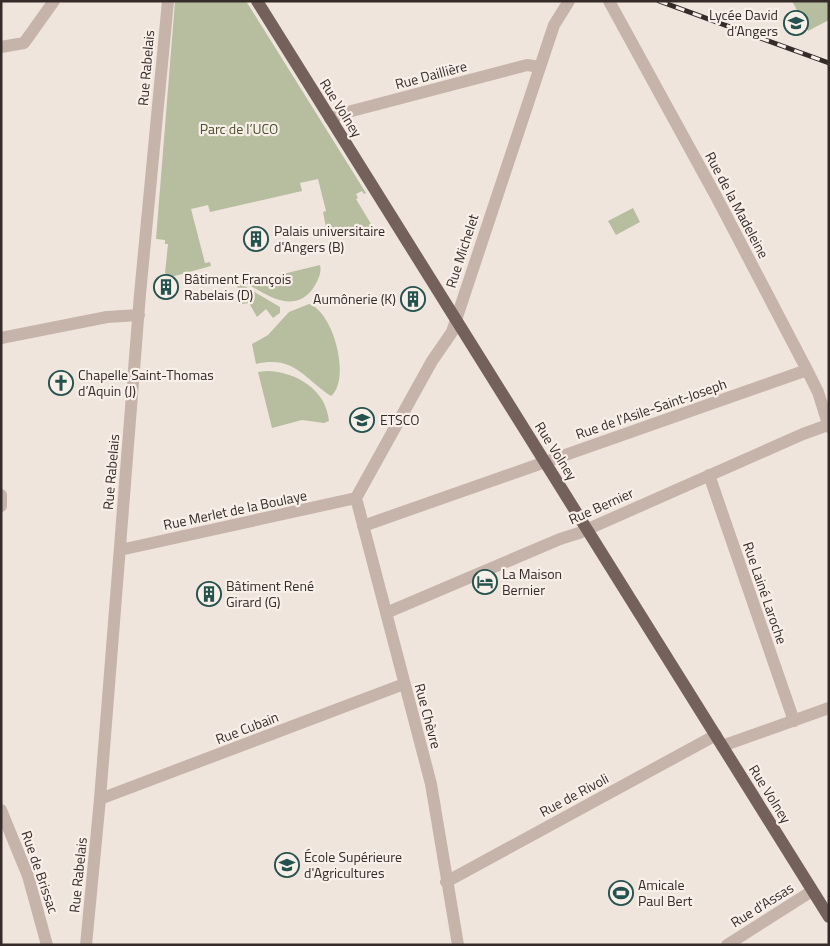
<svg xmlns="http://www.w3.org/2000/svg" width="830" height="946" font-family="'Titillium Web',sans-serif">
	<rect width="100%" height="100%" fill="#f0e5dd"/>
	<path fill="#b7bd9f" d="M 175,1 L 246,1 L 366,193 L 364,194 L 362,191 L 356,194 L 358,198 L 356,199 L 371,224 L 368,229 L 328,238 L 323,212 L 326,211 L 318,179 L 300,183 L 302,191 L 210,212 L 208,205 L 191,209 L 205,263 L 210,262 L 211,266 L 171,277 L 165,273 L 168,244 L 165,244 L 165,240 L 156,239 Z
		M 792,1 L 829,1 L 829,20 L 808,31 Z
		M 633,208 L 640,222 L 616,235 L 608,221 Z
		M 320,265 C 322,273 318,280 314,287 C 295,315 268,296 246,283 Z
		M 241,284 L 280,307 L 280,313 L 273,318 L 266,309 L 257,317 L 249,303 L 242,304 L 237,285 Z
		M 309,304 C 334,312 351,380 331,396 C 304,379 295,355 256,364 L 252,344 L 268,335 L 289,312 Z
		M 267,371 C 296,372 326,389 329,421 L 324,423 L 302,420 L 272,428 L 258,372 Z"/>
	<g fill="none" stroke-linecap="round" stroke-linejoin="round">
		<path stroke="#c6b4ab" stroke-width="12" d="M 609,1 L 717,198 L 807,370 L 818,392 L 829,427
			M 1,47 L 24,43 L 54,1
			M 330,119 L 344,113 L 527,65 L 540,67
			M 1,338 L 107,317 L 139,315
			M 709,475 L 794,721
			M 1,495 L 1,506
			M 356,498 L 432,361 L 452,332 L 554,25 L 569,1
			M 356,498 L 431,784 L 458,945
			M 363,526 L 807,370
			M 120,550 L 356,498
			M 386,613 L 560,539 L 579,533 L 803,434 L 828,425
			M 722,746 L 829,708
			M 100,799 L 404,684
			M 1,810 L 28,876 L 47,945
			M 446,882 L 716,735
			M 86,945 L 100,799 L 140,294 L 168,1
			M 727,945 L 812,891"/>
		<path stroke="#75615c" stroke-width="12" d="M 257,1 L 829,917"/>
		<defs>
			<path id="rail" d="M 659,1 L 829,63"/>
		</defs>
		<use href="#rail" stroke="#352b29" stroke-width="5"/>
		<use href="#rail" stroke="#f8efe9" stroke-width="3" stroke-dasharray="9" stroke-linecap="butt"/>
	</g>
	<defs>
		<symbol id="school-ring" viewBox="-11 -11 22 22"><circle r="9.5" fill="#f8efe9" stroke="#23524f" stroke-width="1.5"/><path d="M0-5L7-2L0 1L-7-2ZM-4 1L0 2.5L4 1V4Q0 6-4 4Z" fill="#23524f"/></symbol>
		<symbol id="building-ring" viewBox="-11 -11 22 22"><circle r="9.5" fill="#f8efe9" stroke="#23524f" stroke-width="1.5"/><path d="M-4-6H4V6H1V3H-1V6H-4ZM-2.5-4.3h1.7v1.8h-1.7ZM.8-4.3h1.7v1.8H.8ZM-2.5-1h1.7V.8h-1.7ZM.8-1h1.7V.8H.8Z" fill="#23524f"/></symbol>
		<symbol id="church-ring" viewBox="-11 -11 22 22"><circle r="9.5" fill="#f8efe9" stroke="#23524f" stroke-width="1.5"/><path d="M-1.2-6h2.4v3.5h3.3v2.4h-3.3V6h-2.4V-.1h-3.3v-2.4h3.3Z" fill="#23524f"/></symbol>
		<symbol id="university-ring" viewBox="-11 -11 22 22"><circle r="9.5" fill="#f8efe9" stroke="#23524f" stroke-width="1.5"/><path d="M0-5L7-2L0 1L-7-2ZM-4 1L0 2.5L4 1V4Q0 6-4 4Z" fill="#23524f"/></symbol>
		<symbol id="hotel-ring" viewBox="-11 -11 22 22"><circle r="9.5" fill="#f8efe9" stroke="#23524f" stroke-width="1.5"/><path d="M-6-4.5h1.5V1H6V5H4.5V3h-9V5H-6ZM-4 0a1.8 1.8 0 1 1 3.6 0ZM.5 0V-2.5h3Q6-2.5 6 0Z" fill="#23524f"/></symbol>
		<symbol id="stadium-ring" viewBox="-11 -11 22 22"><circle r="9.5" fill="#f8efe9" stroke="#23524f" stroke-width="1.5"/><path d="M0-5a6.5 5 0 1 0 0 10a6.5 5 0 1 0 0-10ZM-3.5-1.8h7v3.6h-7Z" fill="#23524f"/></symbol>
	</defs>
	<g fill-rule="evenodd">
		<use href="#school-ring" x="782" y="9" width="28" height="28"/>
		<use href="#building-ring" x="242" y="225" width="28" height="28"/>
		<use href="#building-ring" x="152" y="273" width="28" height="28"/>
		<use href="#building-ring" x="399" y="285" width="28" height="28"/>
		<use href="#church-ring" x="47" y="369" width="28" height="28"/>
		<use href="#university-ring" x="348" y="406" width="28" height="28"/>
		<use href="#hotel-ring" x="471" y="568" width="28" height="28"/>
		<use href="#building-ring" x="195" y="580" width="28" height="28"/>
		<use href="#university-ring" x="273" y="851" width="28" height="28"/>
		<use href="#stadium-ring" x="607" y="879" width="28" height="28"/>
	</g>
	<g text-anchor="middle" stroke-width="4.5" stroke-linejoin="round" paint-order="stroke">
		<g font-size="14" fill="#352b29" stroke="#f8efe9" text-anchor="start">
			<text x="778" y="20" text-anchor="end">Lycée David<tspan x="778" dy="16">d’Angers</tspan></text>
			<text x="274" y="236">Palais universitaire<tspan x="274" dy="16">d'Angers (B)</tspan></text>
			<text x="184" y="284">Bâtiment François<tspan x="184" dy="16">Rabelais (D)</tspan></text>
			<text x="396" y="304" text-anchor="end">Aumônerie (K)</text>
			<text x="78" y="380">Chapelle Saint-Thomas<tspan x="78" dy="16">d’Aquin (J)</tspan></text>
			<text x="380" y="425">ETSCO</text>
			<text x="502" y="579">La Maison<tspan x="502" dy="16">Bernier</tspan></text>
			<text x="226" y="591">Bâtiment René<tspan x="226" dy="16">Girard (G)</tspan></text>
			<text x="304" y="862">École Supérieure<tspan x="304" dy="16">d'Agricultures</tspan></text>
			<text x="638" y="890">Amicale<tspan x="638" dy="16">Paul Bert</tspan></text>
		</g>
		<g font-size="14" fill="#352b29" stroke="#f8efe9">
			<text transform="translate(146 68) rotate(-85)" y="5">Rue Rabelais</text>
			<text transform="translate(431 75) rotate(-15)" y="5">Rue Daillière</text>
			<text transform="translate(341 108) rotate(58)" y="5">Rue Volney</text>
			<text transform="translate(737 205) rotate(62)" y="5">Rue de la Madeleine</text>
			<text transform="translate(462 251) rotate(-72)" y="5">Rue Michelet</text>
			<text transform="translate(651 409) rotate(-19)" y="5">Rue de l'Asile-Saint-Joseph</text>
			<text transform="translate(556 451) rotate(58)" y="5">Rue Volney</text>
			<text transform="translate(111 472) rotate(-85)" y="5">Rue Rabelais</text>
			<text transform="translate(601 506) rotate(-24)" y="5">Rue Bernier</text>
			<text transform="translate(235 510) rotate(-12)" y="5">Rue Merlet de la Boulaye</text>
			<text transform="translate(765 593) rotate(71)" y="5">Rue Lainé Laroche</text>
			<text transform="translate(428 716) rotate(75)" y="5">Rue Chèvre</text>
			<text transform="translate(247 728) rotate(-21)" y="5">Rue Cubain</text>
			<text transform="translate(770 794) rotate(58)" y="5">Rue Volney</text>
			<text transform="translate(574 795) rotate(-28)" y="5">Rue de Rivoli</text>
			<text transform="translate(40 872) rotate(71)" y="5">Rue de Brissac</text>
			<text transform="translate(78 875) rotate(-84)" y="5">Rue Rabelais</text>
			<text transform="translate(762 905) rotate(-32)" y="5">Rue d'Assas</text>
		</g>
		<g font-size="14" fill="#49512f" stroke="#f8efe9">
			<text x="239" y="134">Parc de l’UCO</text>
		</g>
	</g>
	<rect width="830" height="946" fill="none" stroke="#352b29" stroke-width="5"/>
</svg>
